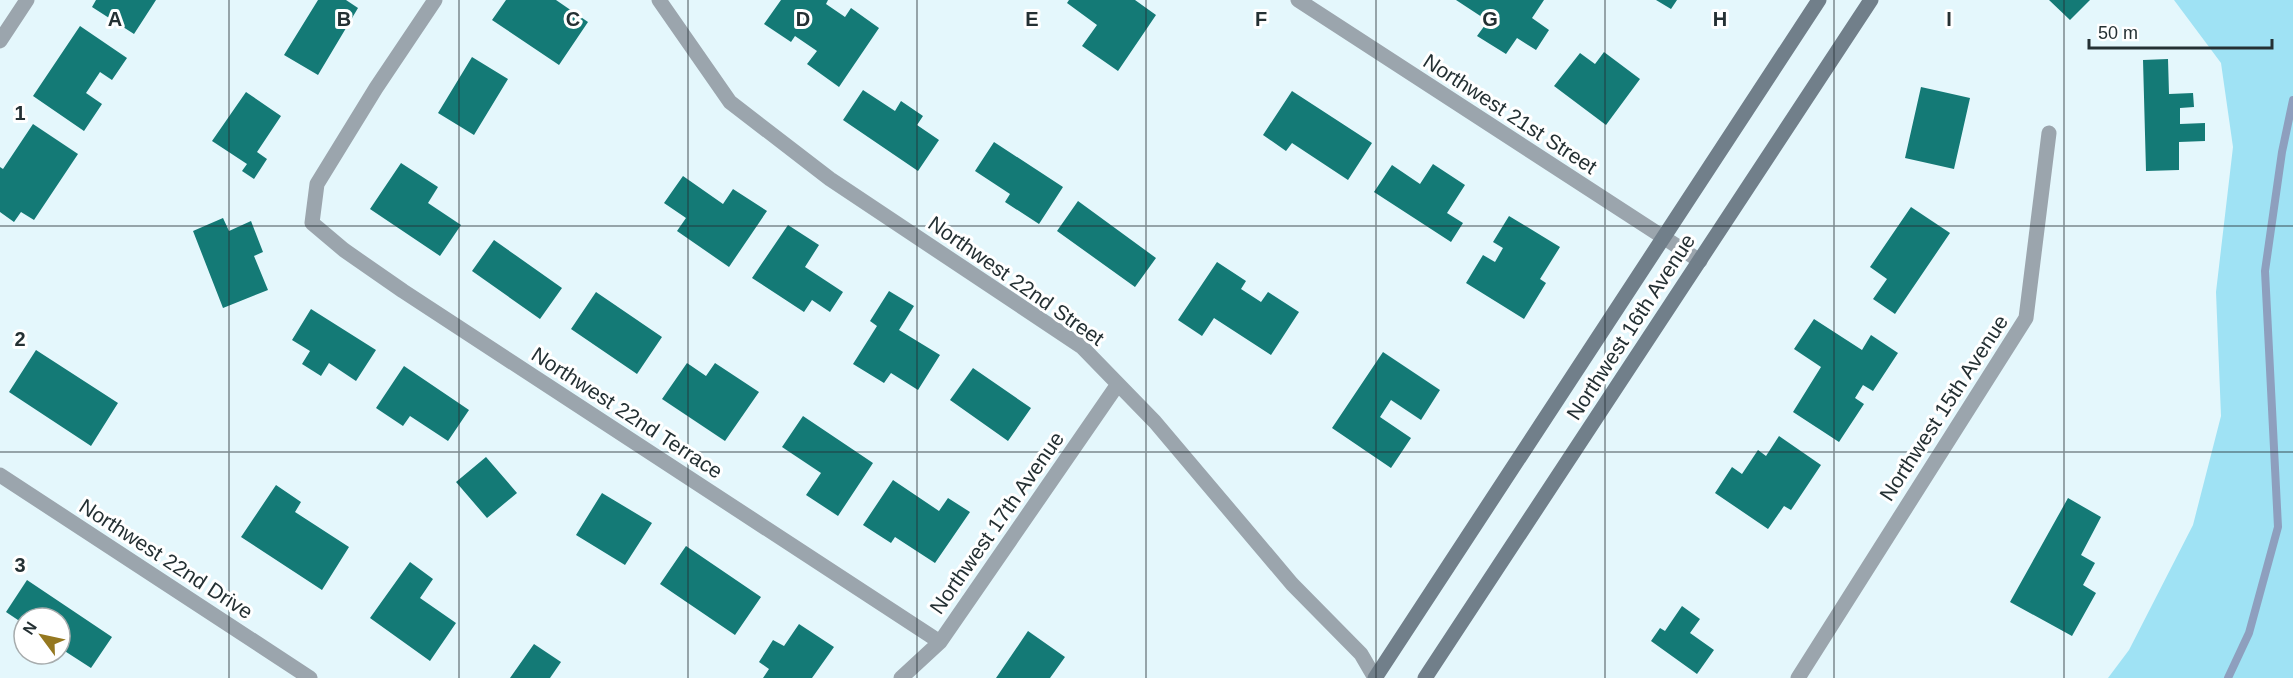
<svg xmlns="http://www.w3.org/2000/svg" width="2293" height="678" font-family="Arial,sans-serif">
	<rect width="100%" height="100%" fill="#e4f7fc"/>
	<path fill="#9fe2f4" d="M 2174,0 L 2293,0 L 2293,678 L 2108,678 L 2129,650 L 2193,525 L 2221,416 L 2216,292 L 2233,147 L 2221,63 Z"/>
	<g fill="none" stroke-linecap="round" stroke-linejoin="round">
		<path stroke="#8e9fbe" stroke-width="8" d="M 2228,678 L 2249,633 L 2278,527 L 2265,271 L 2282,152 L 2293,100"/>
	</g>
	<path fill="#147a76" d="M 96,0 L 156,0 L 134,34 L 92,7 Z
		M 318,0 L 346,0 L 358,8 L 318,75 L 284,55 Z
		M 506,0 L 556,0 L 588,22 L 559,65 L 492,20 Z
		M 781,0 L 828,0 L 826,4 L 845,17 L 851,8 L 879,28 L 839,87 L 807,64 L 817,51 L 795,36 L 791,42 L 764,24 Z
		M 1069,0 L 1135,0 L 1156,15 L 1118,71 L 1082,46 L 1097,25 L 1067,3 Z
		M 1456,0 L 1544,0 L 1532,18 L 1549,30 L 1536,50 L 1517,38 L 1506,54 L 1477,36 L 1488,21 Z
		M 1656,0 L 1677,0 L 1671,9 Z
		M 2049,0 L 2090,0 L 2070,20 Z
		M 80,26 L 127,58 L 112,80 L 100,72 L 86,93 L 102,104 L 84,131 L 33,96 Z
		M 1604,52 L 1640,79 L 1606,125 L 1554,86 L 1580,53 L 1595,64 Z
		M 472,57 L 508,79 L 474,135 L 438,113 Z
		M 2168,59 L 2169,94 L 2193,93 L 2194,107 L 2180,108 L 2180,124 L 2205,123 L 2205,141 L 2179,142 L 2179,170 L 2146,171 L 2143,60 Z
		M 1921,87 L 1970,98 L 1954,169 L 1905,158 Z
		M 863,90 L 895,111 L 901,101 L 923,116 L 917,125 L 939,140 L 918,171 L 843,120 Z
		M 1292,91 L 1372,143 L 1348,180 L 1292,143 L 1286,151 L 1263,135 Z
		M 246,92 L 281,116 L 257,152 L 267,159 L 254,179 L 242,171 L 247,164 L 212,141 Z
		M 33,124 L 78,154 L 34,220 L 21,212 L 14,222 L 0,212 L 0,167 L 3,169 Z
		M 994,142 L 1063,187 L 1039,224 L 1005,202 L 1010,194 L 975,171 Z
		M 401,163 L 438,187 L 428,203 L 461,225 L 440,256 L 370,209 Z
		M 1433,164 L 1465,185 L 1447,213 L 1463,223 L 1451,242 L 1374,192 L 1392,165 L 1420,184 Z
		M 683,176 L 723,204 L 733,189 L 767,211 L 729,267 L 677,231 L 686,218 L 664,203 Z
		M 1078,201 L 1156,258 L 1135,287 L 1057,231 Z
		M 1911,207 L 1950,233 L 1895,314 L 1873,299 L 1887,279 L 1870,267 Z
		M 1509,216 L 1560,247 L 1540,279 L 1546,283 L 1524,319 L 1466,283 L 1483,255 L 1495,262 L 1503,248 L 1493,242 Z
		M 223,218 L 229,231 L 251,221 L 263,252 L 254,256 L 268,290 L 223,308 L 193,231 Z
		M 788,225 L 819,245 L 805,267 L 843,292 L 830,312 L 812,300 L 804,312 L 752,278 Z
		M 494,240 L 562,288 L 540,319 L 472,271 Z
		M 1217,262 L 1246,281 L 1241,289 L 1261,302 L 1268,292 L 1299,312 L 1271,355 L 1214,318 L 1202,336 L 1178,320 Z
		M 889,291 L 914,306 L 899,330 L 940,355 L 918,390 L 891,373 L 884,383 L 853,364 L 877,326 L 870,321 Z
		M 596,292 L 662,337 L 637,374 L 571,329 Z
		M 311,309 L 376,350 L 356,381 L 329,363 L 321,376 L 302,364 L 310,351 L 292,340 Z
		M 1814,319 L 1862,350 L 1871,335 L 1898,353 L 1873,391 L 1863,385 L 1855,398 L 1864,404 L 1839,442 L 1793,412 L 1821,367 L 1794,349 Z
		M 36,350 L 118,403 L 91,446 L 9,392 Z
		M 1383,352 L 1440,390 L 1421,420 L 1391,400 L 1380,417 L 1411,438 L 1391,468 L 1332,428 Z
		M 687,363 L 706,376 L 715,363 L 759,392 L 725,441 L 662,399 Z
		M 404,366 L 469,410 L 448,441 L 410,416 L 403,426 L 376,408 Z
		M 973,368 L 1031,408 L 1008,441 L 950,400 Z
		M 803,416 L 873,463 L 838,516 L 806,495 L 821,473 L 782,447 Z
		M 1779,436 L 1821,465 L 1791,510 L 1784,506 L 1768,529 L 1715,493 L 1732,467 L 1742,474 L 1758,450 L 1766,456 Z
		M 486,457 L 517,493 L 487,518 L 456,482 Z
		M 893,480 L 939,511 L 948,498 L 970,512 L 935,563 L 895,537 L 891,543 L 863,525 Z
		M 276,485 L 301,502 L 295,512 L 349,547 L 322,590 L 241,537 Z
		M 602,493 L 652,523 L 625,565 L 576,535 Z
		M 2068,498 L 2101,517 L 2081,555 L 2095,563 L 2083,585 L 2096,593 L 2072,636 L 2010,602 Z
		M 686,546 L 761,597 L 735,635 L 660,584 Z
		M 410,562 L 433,579 L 420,598 L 456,623 L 430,661 L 370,618 Z
		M 27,580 L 112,637 L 91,668 L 60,648 L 60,618 L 24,618 L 24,624 L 6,612 Z
		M 1682,606 L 1700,619 L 1690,633 L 1714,650 L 1697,674 L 1651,641 L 1660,628 L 1665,631 Z
		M 799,624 L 834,647 L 812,678 L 763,678 L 769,669 L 759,662 L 773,640 L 784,646 Z
		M 24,627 L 24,643 L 17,638 Z
		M 1028,631 L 1065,657 L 1050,678 L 996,678 Z
		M 534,644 L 561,662 L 550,678 L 510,678 Z"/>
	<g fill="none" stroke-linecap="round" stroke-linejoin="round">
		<path stroke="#9ba5ad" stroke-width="15" d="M 435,0 L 376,88 L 317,184 L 312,223 L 344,250 L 403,291 L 940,642
			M 659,0 L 730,102 L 830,179 L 1082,347 L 1155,422 L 1292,584 L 1361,654 L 1375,678
			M 1298,0 L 1700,261
			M 0,41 L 27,0
			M 0,475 L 310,678
			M 901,678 L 940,642 L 1118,384
			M 1798,678 L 2026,318 L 2049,133"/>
		<path stroke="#717f8a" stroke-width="15" d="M 1375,678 L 1819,0
			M 1425,678 L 1871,0"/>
	</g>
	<path fill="none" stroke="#243033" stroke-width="1.5" stroke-opacity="0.55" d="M 229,0 L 229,678M 459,0 L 459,678M 688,0 L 688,678M 917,0 L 917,678M 1146,0 L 1146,678M 1376,0 L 1376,678M 1605,0 L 1605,678M 1834,0 L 1834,678M 2064,0 L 2064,678M 0,226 L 2293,226M 0,452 L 2293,452"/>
	<g text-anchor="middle" stroke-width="6" stroke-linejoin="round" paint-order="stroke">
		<g font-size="21" fill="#243033" stroke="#fff">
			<text transform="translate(1510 114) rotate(33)" y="7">Northwest 21st Street</text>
			<text transform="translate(1016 281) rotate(35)" y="7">Northwest 22nd Street</text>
			<text transform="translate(1631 327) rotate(-57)" y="7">Northwest 16th Avenue</text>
			<text transform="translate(1944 408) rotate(-57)" y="7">Northwest 15th Avenue</text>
			<text transform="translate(627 413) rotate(33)" y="7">Northwest 22nd Terrace</text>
			<text transform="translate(997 523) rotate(-55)" y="7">Northwest 17th Avenue</text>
			<text transform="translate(166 559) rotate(33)" y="7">Northwest 22nd Drive</text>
		</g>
	</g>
	<g font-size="20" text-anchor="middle" font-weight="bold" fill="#243033" stroke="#fff" stroke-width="6" stroke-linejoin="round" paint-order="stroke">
		<text x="115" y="26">A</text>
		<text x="344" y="26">B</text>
		<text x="573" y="26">C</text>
		<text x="803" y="26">D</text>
		<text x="1032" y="26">E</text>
		<text x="1261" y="26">F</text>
		<text x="1490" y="26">G</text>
		<text x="1720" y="26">H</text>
		<text x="1949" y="26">I</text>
		<text x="20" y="120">1</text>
		<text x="20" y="346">2</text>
		<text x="20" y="572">3</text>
	</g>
	<g transform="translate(42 636) rotate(303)"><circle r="28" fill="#ffffff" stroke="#a7acad" stroke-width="1.5"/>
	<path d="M0-4.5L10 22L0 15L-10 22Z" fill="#957820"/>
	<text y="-9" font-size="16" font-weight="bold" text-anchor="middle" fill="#243033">N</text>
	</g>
	<path d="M2089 39v9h183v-9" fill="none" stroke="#243033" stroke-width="3"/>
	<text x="2098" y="39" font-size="18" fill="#243033" stroke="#ffffff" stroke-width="4.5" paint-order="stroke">50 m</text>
</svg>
